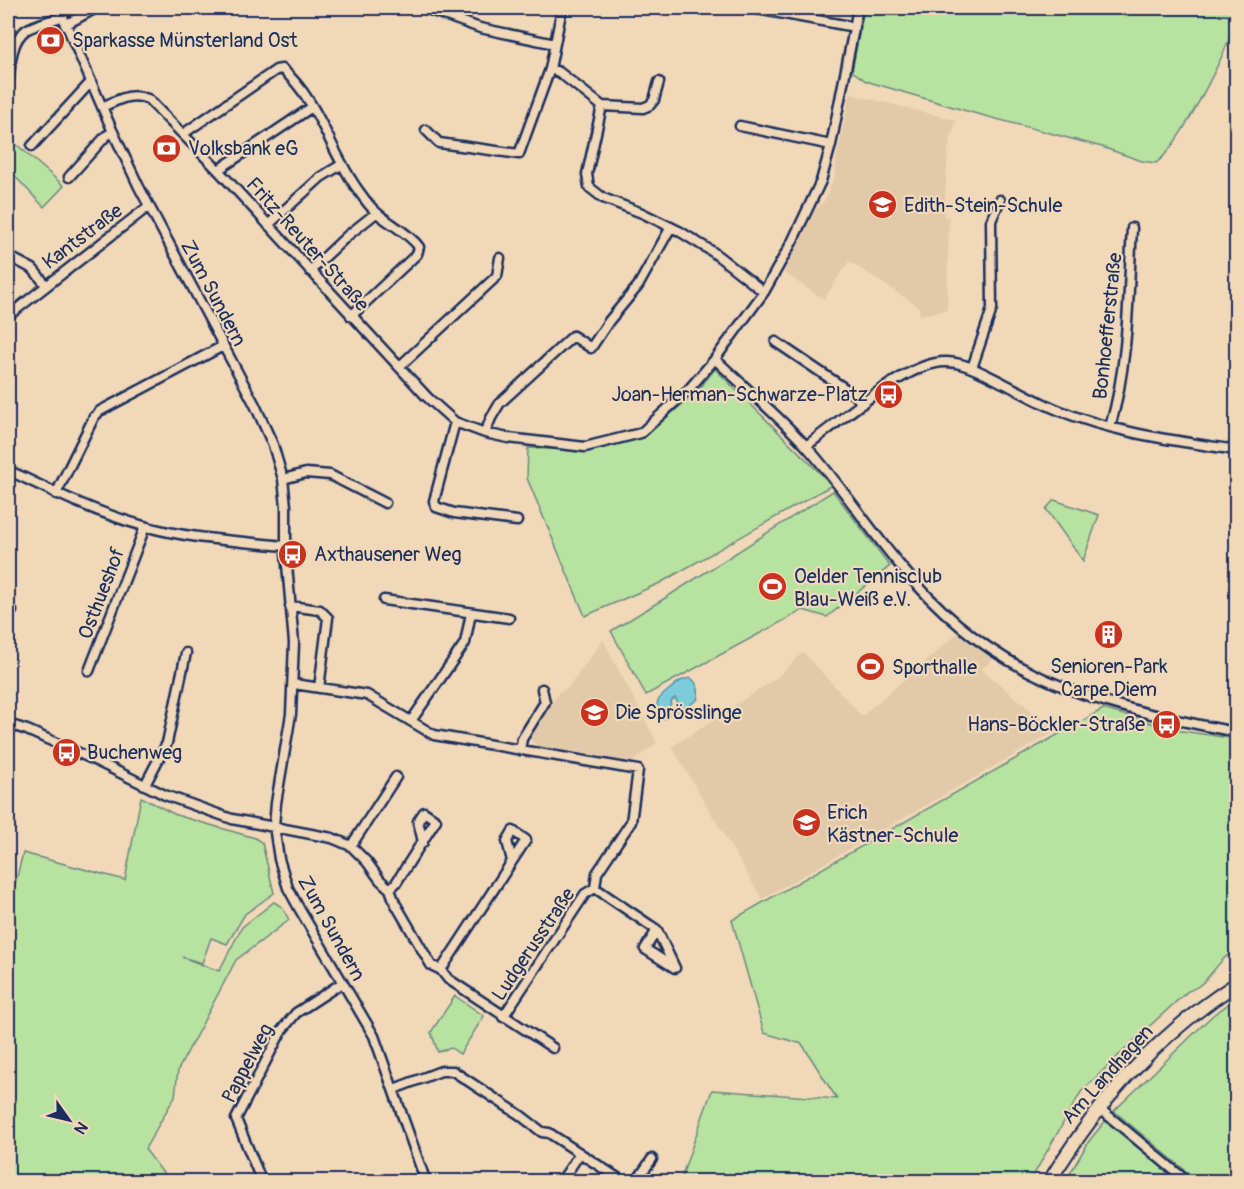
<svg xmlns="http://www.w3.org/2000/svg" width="1244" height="1189" font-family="Pangolin,sans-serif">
	<rect width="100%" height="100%" fill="#f0d8b8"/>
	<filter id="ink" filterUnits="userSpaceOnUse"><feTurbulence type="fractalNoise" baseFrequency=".0167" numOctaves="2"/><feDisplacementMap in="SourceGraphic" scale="12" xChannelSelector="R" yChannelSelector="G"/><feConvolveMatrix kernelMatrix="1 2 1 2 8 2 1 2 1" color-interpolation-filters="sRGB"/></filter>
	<g filter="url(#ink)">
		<path fill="#e2c9aa" d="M 850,94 L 956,120 L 948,149 L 944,217 L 949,217 L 947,310 L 920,315 L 919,307 L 849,261 L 824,299 L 784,273 L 815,210 L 825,200 L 836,173 L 836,161 Z
			M 957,634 L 994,659 L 981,669 L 1056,731 L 762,899 L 672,747 L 778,677 L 803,652 L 862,716 Z
			M 603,640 L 657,743 L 632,762 L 537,746 L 530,738 L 559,692 L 568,688 Z"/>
		<path fill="#b8e2a0" stroke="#6a887f" stroke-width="1.5" d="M 864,8 L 1236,8 L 1236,9 C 1235,17 1234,25 1232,32 C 1221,61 1179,147 1156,163 L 1142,161 L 1102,147 L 970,112 L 866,81 L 852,71 Z
			M 8,137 L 64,186 L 44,207 L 8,169 Z
			M 715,369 L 832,485 L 660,583 L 585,616 L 527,478 L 528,448 L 588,451 L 644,436 L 695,394 Z
			M 833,491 L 890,566 L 827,617 L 803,610 L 646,695 L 611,631 L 662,600 Z
			M 1054,500 L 1099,515 L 1083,561 L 1046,509 Z
			M 1103,709 L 1175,730 L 1236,739 L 1236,950 C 1216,959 1210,985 1188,991 L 1143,1032 L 1081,1092 L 1030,1181 L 680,1181 L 712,1090 L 837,1099 L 802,1044 L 764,1033 L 732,920 Z
			M 141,797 L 176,815 L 255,838 L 262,843 L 274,893 L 245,914 L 227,944 L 211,938 L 202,963 L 182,957 L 219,971 L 242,927 L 274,902 L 282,907 L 289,920 L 236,960 L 178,1070 L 175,1096 L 145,1149 L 169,1181 L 8,1181 L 8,905 L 10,904 L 23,853 L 125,880 Z
			M 455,996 L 484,1016 L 460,1054 L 451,1048 L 438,1052 L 431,1032 Z
			M 1236,999 L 1236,1181 L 1198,1181 L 1114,1111 L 1213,1015 Z
			M 1107,1119 L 1179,1181 L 1065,1182 L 1089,1141 Z"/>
		<path fill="#7dccda" stroke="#568da8" stroke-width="1.5" d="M 691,678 C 698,684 700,691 697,700 L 679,712 L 676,709 L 677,701 L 675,698 C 666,702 674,713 665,719 C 651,705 657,699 670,689 C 677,683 681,679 691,678 Z"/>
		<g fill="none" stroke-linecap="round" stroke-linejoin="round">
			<defs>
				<path id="street" d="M 59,8 L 113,132 L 139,187 L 255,405 L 273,445 L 283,479 L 286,506 L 286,554 L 294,643 L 291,714 L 276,803 L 274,826 L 279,859 L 288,888 L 300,910 L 374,1036 L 426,1182
					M 424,8 L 480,28 L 555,44
					M 751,8 L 855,27
					M 65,25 L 96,8
					M 550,69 L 559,72 L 602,106 L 643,108 L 650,105 L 654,100 L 659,82
					M 8,91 C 10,73 9,41 26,30 C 36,24 50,21 61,17
					M 602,106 L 587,174 L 589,187 L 603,198 L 642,213 L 679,231 L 713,252 L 764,292
					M 102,107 C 119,100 129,92 148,99 L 218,170 L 427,397 L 455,422 L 485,433 L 508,438 L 585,447 L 641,433 L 689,389 L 715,359 L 764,292 L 792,242 L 821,181 L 831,145 L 858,8
					M 740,126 L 831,145
					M 426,130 L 439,143 L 519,154 L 550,69 L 562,8
					M 183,134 L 276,70 L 282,69 C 319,100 330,152 358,190 C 363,197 369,206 376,212 C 389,224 408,232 419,247 L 417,254 L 351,316
					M 32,146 L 91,82
					M 218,170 L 312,107
					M 69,177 L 106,136 L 113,132
					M 268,225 L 321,177 L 341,165
					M 8,256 L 33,269 L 46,285
					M 310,271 L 347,236 L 376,213
					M 8,316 L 149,206
					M 776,342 L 856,396 L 862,404
					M 715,359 C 745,388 778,415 807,447 C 840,484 867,526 899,564 C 935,608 981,648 1032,673 C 1095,704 1168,719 1236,732
					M 400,366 L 497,276 L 500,258
					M 972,368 L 992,309 L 991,221 L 1000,200
					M 455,422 L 434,501 L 436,507 L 454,513 L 517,521
					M 1110,427 C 1129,363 1128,294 1132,228
					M 485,433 L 491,418 L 500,403 L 573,336 L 591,348 L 609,321 L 638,286 L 671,227
					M 806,446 C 839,422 898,370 936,363 C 960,358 984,374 1005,384 C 1023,393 1040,403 1058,410 C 1114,433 1177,441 1236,450
					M 8,470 C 52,491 96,513 144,526 C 189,539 238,541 285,546
					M 283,479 L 306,473 L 330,475 L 385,503
					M 56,494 L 94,417 L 100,411 L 223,346
					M 384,600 L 509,618
					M 290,606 L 320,610 L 328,618 L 319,688
					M 8,610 L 12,611
					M 89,671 L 145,527
					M 294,684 L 367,695 L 434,735 L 638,770 L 631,822 L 597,873 L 595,888
					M 411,721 L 465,643 L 471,613
					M 8,724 L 27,730 L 90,758 L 165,795 L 232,819 L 332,838 L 351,846 L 367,862 L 380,880 L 390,889 L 395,903 L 431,965 L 441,970 L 448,979 L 553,1048
					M 520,750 L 522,739 L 545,702 L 542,689
					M 145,785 L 167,743 L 186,653
					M 351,846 L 396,777
					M 595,888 L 657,930 L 675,968 L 645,949 L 657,930
					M 390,889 L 396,883 L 436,820 L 424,812 L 418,821 L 423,842
					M 441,970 L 526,840 L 513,831 L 507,841 L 512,861
					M 503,1017 L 585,894 L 595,888
					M 394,1089 L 441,1071 L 453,1071 L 520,1115 L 542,1132 L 549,1133 L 624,1182
					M 1099,1108 L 1188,1182
					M 262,1182 L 236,1119 L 282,1030 L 296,1013 L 342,983
					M 561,1182 L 580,1153
					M 636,1182 L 652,1159"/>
				<path id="secondary" d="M 1049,1182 C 1099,1100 1156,1036 1236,984"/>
			</defs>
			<use href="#street" stroke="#1b2f5e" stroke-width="13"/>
			<use href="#secondary" stroke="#1b2f5e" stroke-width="16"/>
			<use href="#street" stroke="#f0d8b8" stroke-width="8"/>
			<use href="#secondary" stroke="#f0d8b8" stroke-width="12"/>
		</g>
	</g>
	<defs>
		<symbol id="bank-disc" viewBox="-11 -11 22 22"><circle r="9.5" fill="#c8321e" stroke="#f0d8b8"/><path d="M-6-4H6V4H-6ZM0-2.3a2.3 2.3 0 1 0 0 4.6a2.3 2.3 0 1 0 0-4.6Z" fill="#fff"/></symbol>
		<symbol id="school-disc" viewBox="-11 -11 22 22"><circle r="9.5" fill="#c8321e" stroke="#f0d8b8"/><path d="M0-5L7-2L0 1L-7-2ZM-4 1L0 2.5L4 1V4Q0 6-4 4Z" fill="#fff"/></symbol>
		<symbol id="bus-disc" viewBox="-11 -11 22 22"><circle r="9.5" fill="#c8321e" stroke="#f0d8b8"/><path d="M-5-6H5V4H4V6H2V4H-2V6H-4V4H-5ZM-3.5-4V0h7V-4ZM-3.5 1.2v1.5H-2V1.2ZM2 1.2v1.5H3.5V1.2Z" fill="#fff"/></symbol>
		<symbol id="stadium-disc" viewBox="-11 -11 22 22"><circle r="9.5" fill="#c8321e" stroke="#f0d8b8"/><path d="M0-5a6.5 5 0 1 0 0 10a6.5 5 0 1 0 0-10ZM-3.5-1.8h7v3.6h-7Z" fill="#fff"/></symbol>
		<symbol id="building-disc" viewBox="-11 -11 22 22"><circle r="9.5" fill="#c8321e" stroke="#f0d8b8"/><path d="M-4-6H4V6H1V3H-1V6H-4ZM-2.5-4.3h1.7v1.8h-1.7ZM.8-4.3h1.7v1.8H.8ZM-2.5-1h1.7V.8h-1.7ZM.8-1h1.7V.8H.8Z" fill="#fff"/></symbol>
	</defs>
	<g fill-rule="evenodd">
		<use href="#bank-disc" x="34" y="24" width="33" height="33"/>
		<use href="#bank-disc" x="150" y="132" width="33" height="33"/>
		<use href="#school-disc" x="866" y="188" width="33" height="33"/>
		<use href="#bus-disc" x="872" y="378" width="33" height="33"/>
		<use href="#bus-disc" x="276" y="538" width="33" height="33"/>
		<use href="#stadium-disc" x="756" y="570" width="33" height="33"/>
		<use href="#building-disc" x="1092" y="618" width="33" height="33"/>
		<use href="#stadium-disc" x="854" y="650" width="33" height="33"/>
		<use href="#school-disc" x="578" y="696" width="33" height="33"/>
		<use href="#bus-disc" x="1150" y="708" width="33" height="33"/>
		<use href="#bus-disc" x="50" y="736" width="33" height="33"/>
		<use href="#school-disc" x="790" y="806" width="33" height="33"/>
	</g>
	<g text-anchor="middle" stroke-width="4.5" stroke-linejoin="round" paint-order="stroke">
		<g font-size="20" fill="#1b2f5e" stroke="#f0d8b8" text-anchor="start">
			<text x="72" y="47">Sparkasse Münsterland Ost</text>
			<text x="188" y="155">Volksbank eG</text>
			<text x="904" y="212">Edith-Stein-Schule</text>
			<text x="868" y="401" text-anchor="end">Joan-Herman-Schwarze-Platz</text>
			<text x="314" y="561">Axthausener Weg</text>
			<text x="794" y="583">Oelder Tennisclub<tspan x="794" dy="23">Blau-Weiß e.V.</tspan></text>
			<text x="1109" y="673" text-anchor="middle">Senioren-Park<tspan x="1109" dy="23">Carpe Diem</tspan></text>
			<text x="892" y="674">Sporthalle</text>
			<text x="615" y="719">Die Sprösslinge</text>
			<text x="1145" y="731" text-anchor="end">Hans-Böckler-Straße</text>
			<text x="87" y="759">Buchenweg</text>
			<text x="827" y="819">Erich<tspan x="827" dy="23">Kästner-Schule</tspan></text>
		</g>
		<g font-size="20" fill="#1b2f5e" stroke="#f0d8b8">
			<text transform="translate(82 236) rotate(-37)" y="7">Kantstraße</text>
			<text transform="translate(308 244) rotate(48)" y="7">Fritz-Reuter-Straße</text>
			<text transform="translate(214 293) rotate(62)" y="7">Zum Sundern</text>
			<text transform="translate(1107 326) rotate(-84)" y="7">Bonhoefferstraße</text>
			<text transform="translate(101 593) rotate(-69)" y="7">Osthueshof</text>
			<text transform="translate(332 928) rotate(61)" y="7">Zum Sundern</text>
			<text transform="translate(533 944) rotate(-56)" y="7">Ludgerusstraße</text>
			<text transform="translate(247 1063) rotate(-62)" y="7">Pappelweg</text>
			<text transform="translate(1107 1074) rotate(-48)" y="7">Am Landhagen</text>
		</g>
	</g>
	<rect width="1244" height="1189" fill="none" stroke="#f0d8b8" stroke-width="30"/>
	<rect x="15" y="15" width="1214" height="1159" fill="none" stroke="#1b2f5e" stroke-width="2" filter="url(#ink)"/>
	<g transform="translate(69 1120) rotate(124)" stroke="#f0d8b8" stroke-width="4.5" paint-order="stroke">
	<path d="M0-4.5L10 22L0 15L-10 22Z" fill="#1b2f5e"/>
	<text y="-9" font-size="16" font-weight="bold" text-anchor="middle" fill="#1b2f5e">N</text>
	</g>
</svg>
